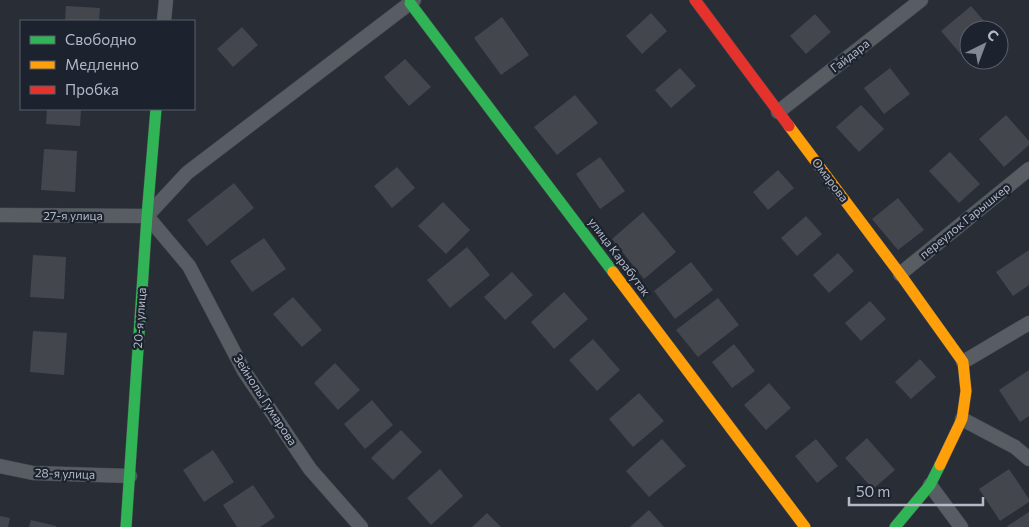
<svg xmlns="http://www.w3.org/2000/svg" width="1029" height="527" font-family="Commissioner,sans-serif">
	<rect width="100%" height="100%" fill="#292d35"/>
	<path fill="#43474d" d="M 66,6 L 100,8 L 99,21 L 65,21 Z
		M 971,6 L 992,30 L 969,30 L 969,53 L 964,58 L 941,31 Z
		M 651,13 L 667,31 L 642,54 L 626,36 Z
		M 815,14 L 831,32 L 806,54 L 790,36 Z
		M 502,17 L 529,55 L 501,75 L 474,38 Z
		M 242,27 L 258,45 L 233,67 L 217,49 Z
		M 405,59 L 431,87 L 409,106 L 384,77 Z
		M 680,68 L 696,86 L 671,108 L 655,90 Z
		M 890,68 L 910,94 L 884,114 L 864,88 Z
		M 575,95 L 598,123 L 557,155 L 534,127 Z
		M 861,105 L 884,129 L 859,152 L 836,127 Z
		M 47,109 L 81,109 L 80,126 L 46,124 Z
		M 1006,115 L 1029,141 L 1029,145 L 1004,167 L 979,139 Z
		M 44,149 L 77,151 L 75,192 L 41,190 Z
		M 950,152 L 980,184 L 959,203 L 929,171 Z
		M 600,157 L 625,191 L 600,209 L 576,174 Z
		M 397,167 L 415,188 L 392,208 L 374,186 Z
		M 778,170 L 794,188 L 768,210 L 753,192 Z
		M 234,183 L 254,208 L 207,246 L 187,220 Z
		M 898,198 L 924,230 L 898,250 L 872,219 Z
		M 443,202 L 470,230 L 446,254 L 418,226 Z
		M 643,212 L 676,252 L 644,279 L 612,239 Z
		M 806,216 L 822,234 L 797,256 L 781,238 Z
		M 264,238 L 286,269 L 252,292 L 230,261 Z
		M 467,247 L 490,275 L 450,308 L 427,280 Z
		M 1029,250 L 1029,285 L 1013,296 L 996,272 Z
		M 838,253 L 854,271 L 829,293 L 813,275 Z
		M 33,255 L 66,257 L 64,299 L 30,297 Z
		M 691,262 L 713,290 L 675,319 L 654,291 Z
		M 512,272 L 533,295 L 505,320 L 484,297 Z
		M 564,292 L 588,319 L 554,349 L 531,322 Z
		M 293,297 L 322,330 L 302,347 L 273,314 Z
		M 718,298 L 739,325 L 698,357 L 676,330 Z
		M 870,301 L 886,319 L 861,341 L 845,323 Z
		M 33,331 L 67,333 L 64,375 L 30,372 Z
		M 593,339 L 620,370 L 597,391 L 569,360 Z
		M 734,344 L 755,371 L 732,388 L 712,362 Z
		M 920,359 L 936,377 L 911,399 L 895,382 Z
		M 335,363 L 360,390 L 338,410 L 314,383 Z
		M 1029,370 L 1029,416 L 1020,422 L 999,390 Z
		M 769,383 L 791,408 L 766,430 L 744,405 Z
		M 639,393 L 664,421 L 633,447 L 609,419 Z
		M 372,400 L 393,425 L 365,449 L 344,424 Z
		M 401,430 L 422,452 L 393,480 L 371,458 Z
		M 867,438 L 895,470 L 873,489 L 845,458 Z
		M 662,439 L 686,466 L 649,497 L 626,471 Z
		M 816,439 L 838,466 L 817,483 L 795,456 Z
		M 213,450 L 234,482 L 204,502 L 183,470 Z
		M 440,469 L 463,496 L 431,525 L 407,498 Z
		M 1009,469 L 1029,499 L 1029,502 L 1000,521 L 979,489 Z
		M 253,485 L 275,517 L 260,527 L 237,527 L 223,505 Z
		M 649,510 L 664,527 L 630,527 Z
		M 1029,512 L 1029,527 L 1006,527 Z
		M 487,513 L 501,527 L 472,527 Z
		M 0,516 L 10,518 L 8,527 L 0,527 Z
		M 31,520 L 56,526 L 56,527 L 29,527 Z"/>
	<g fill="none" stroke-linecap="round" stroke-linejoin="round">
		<defs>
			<path id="street" d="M 164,21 L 166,0
				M 778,112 L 921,0
				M 0,215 L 147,216
				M 147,216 L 189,266 L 244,371 L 310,469 L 361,527
				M 147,216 L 187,173 L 414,0
				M 900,274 L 1029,169
				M 963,362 L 1029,323
				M 962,419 L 1015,447 L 1029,459
				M 0,466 L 33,473 L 130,476
				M 930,485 L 961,527"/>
			<path id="fast" d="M 410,3 L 613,272
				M 126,527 L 147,216 L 156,109
				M 895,527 L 930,485 L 940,465"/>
			<path id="slow" d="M 789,126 L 900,274 L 963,362 L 966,391 L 962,419 L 940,465
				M 613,272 L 805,527"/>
			<path id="jam" d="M 695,0 L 789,126"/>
		</defs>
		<use href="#street" stroke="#44484e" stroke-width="15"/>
		<use href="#fast" stroke="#44484e" stroke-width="12"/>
		<use href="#slow" stroke="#44484e" stroke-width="12"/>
		<use href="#jam" stroke="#44484e" stroke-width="12"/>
		<use href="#street" stroke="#585c63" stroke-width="14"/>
		<use href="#fast" stroke="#30b455" stroke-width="11"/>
		<use href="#slow" stroke="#ff9f0a" stroke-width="11"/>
		<use href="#jam" stroke="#e5322d" stroke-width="11"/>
	</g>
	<g text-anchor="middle" stroke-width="4.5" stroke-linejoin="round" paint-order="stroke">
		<g font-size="12" fill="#b3b9c6" stroke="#1c232f">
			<text transform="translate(850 56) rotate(-38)" y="4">Гайдара</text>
			<text transform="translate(830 180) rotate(53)" y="4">Омарова</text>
			<text x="73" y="220">27-я улица</text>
			<text transform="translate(965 221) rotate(-39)" y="4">переулок Гарышкер</text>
			<text transform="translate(619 257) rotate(53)" y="4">улица Карабутак</text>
			<text transform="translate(140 318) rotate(-86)" y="4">20-я улица</text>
			<text transform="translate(265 400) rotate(57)" y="4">Зейнолы Гумарова</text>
			<text transform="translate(65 474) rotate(2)" y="4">28-я улица</text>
		</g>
	</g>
	<rect x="20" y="20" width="175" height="90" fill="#1c232f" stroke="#585f6b"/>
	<rect x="30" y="36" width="25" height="8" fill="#30b455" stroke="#585f6b"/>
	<text x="65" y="45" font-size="15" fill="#b3b9c6">Свободно</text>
	<rect x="30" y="61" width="25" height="8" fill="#ff9f0a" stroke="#585f6b"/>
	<text x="65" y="70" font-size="15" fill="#b3b9c6">Медленно</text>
	<rect x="30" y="86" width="25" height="8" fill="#e5322d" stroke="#585f6b"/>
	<text x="65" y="95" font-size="15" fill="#b3b9c6">Пробка</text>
	<g transform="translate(984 45) rotate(42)"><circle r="24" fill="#1c232f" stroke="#585f6b"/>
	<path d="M0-4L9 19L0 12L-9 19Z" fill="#838893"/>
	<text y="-8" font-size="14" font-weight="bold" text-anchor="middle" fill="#b3b9c6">С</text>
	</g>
	<path d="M849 497v8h134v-8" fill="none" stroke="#b3b9c6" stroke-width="2.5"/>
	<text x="856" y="497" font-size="15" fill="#b3b9c6" stroke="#1c232f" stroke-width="4" paint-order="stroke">50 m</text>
</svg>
